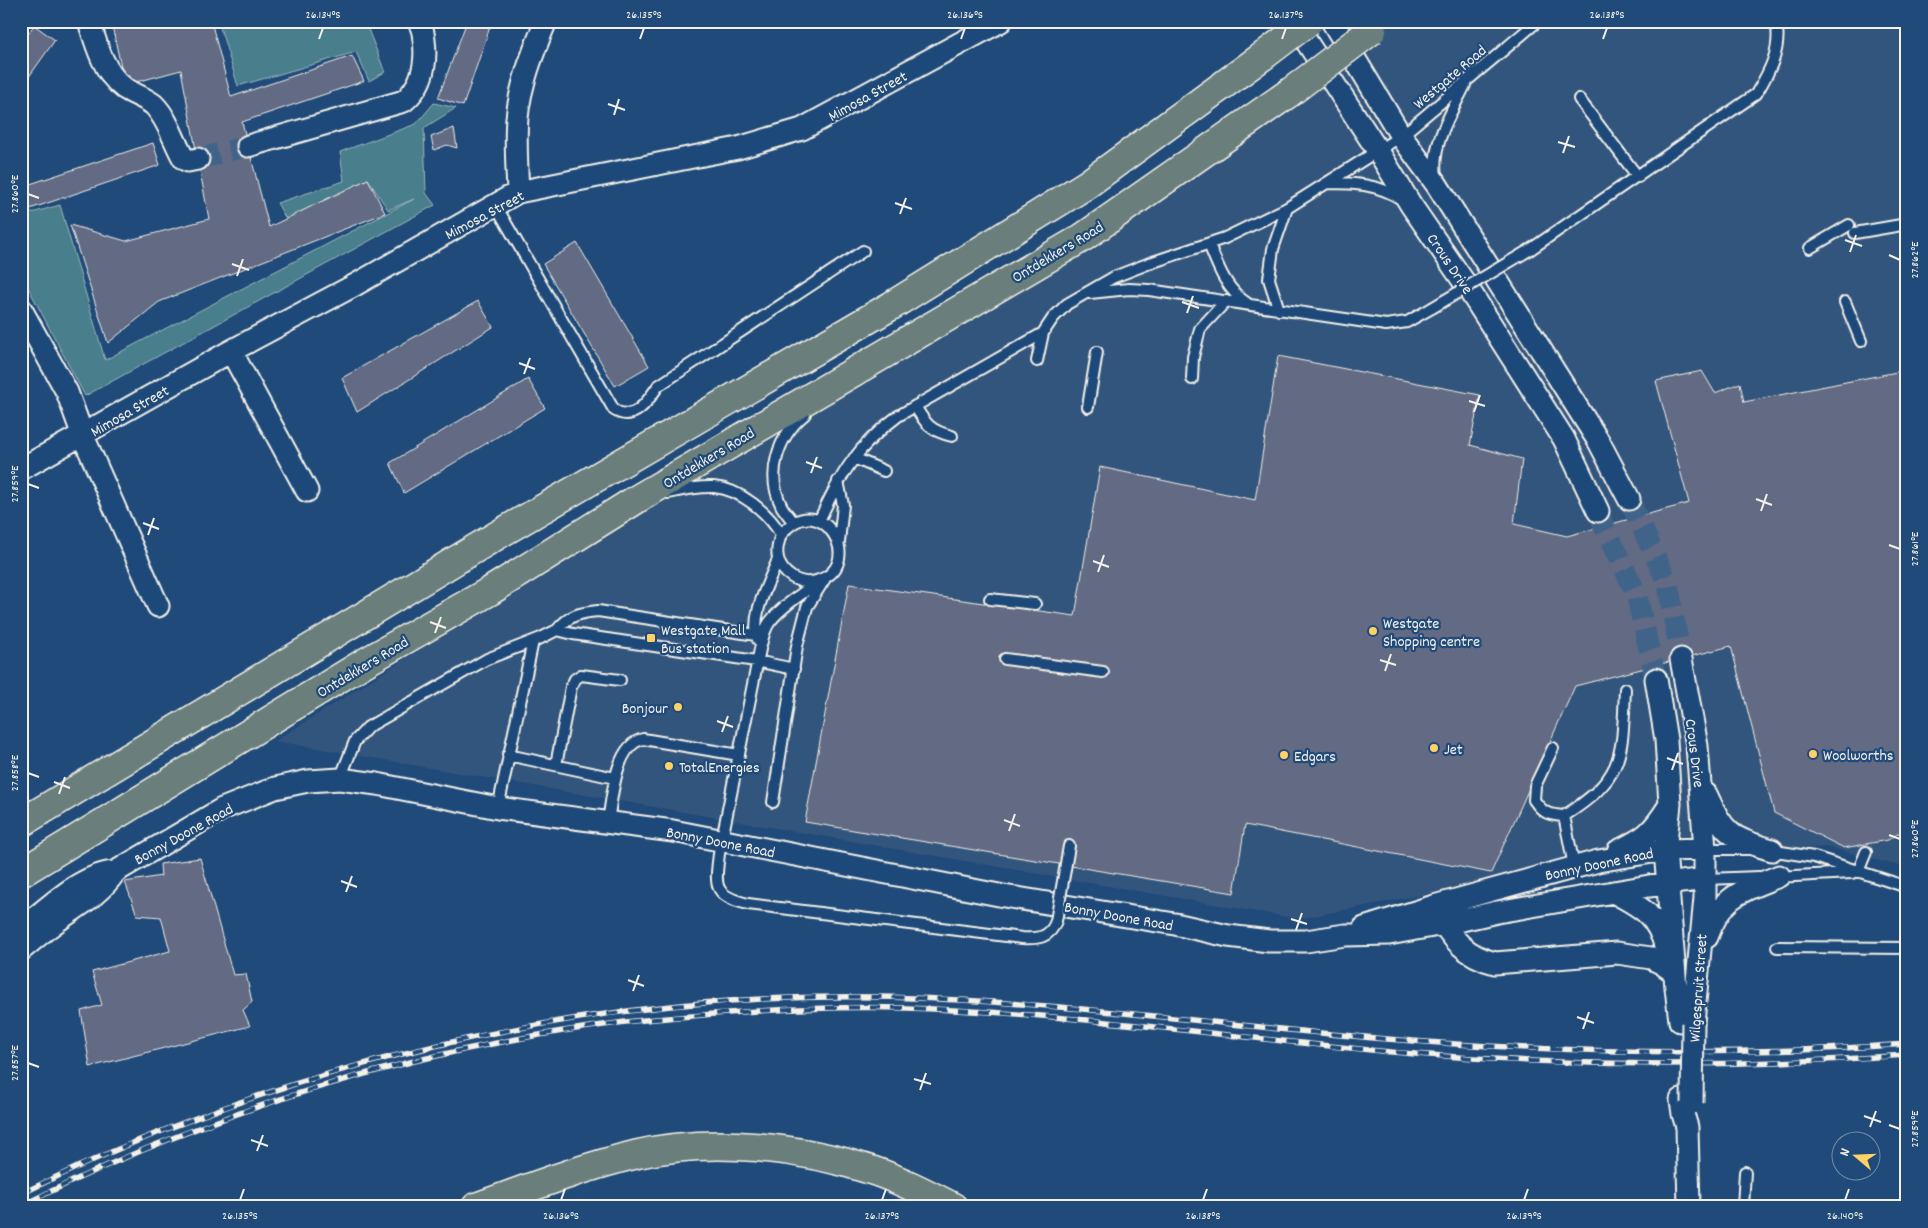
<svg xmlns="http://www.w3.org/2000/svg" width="1928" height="1228" font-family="Dekko,sans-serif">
	<rect width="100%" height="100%" fill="#1f4a7a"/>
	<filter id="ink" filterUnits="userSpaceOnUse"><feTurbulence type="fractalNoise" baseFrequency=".02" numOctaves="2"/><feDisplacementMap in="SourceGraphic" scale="10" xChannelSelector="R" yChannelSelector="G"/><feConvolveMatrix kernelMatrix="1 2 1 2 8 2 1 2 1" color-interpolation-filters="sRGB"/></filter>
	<g filter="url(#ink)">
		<path fill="#33547d" d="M 1392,21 L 1907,21 L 1907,868 L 1827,847 L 1758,851 L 1683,861 L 1665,850 L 1598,861 L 1298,919 L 275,741 L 1327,76 Z"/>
		<path fill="#4a7e8c" stroke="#9fb8ba" d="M 218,21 L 359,21 L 366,24 L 385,72 L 369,81 L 356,52 L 238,86 Z
			M 434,103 L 456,108 L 424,128 L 426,193 L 435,205 L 85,396 L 21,274 L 21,216 L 60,205 L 105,360 L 414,199 L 388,210 L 368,179 L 286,219 L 277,203 L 344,181 L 340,152 L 416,124 Z"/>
		<path fill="#626a84" stroke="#f4f1e8" d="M 111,21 L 211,21 L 231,97 L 352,56 L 364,81 L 242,122 L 269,227 L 368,179 L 385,213 L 159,302 L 108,343 L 70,225 L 126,241 L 209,219 L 181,70 L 125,85 Z
			M 467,21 L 491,24 L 463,106 L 438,98 Z
			M 34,25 L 55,40 L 21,88 L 21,44 Z
			M 454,128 L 457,148 L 447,145 L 434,150 L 431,137 Z
			M 153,143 L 160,165 L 21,212 L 21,187 Z
			M 577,243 L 649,366 L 615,386 L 543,264 Z
			M 478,301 L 493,327 L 357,412 L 342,378 Z
			M 1278,356 L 1480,395 L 1470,445 L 1522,459 L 1514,524 L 1567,536 L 1689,503 L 1656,381 L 1702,371 L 1715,393 L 1740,383 L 1744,402 L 1907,370 L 1907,828 L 1888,840 L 1844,848 L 1774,813 L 1731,646 L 1575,686 L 1491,873 L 1245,825 L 1234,893 L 805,822 L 849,584 L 1075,616 L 1100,467 L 1255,500 Z
			M 528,379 L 545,408 L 404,493 L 390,463 Z
			M 200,858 L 233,975 L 246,974 L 252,1002 L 243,1010 L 250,1026 L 90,1067 L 81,1011 L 102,1005 L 92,972 L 170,951 L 161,917 L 137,915 L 125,882 L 161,876 L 160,864 Z"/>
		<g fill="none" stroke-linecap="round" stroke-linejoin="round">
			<path stroke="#3f638a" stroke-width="21" stroke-dasharray="21 11" stroke-linecap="butt" d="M 198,159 L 248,146
				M 1629,499 L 1668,584 L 1681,659
				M 1598,511 L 1604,526 L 1636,593 L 1656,679"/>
			<defs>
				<path id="lane" d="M 1579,99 L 1638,177
					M 1436,177 C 1431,143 1451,114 1465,85
					M 1327,183 C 1355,183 1378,184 1401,199
					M 496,206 L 614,410 C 634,423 648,401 658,386 L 863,251
					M 1855,233 L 1907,224
					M 1209,244 C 1218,267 1226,290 1248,304
					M 1810,248 L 1849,225
					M 1531,249 L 1756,94 C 1770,71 1782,49 1776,21
					M 1090,293 L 1129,289 L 1149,290 L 1386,325 L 1407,322 L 1432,308
					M 1845,302 L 1861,341
					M 1279,310 L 1269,279 L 1273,249 L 1287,208
					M 1037,361 L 1043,333 L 1053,318 L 1067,304 L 1114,277 L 1150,263 L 1225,238 L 1287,208 L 1401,136 L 1538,21
					M 1192,379 L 1193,357 L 1200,329 L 1226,301
					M 915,406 C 926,425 931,431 952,436
					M 1088,407 L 1097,352
					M 854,458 L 884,471
					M 838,481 L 843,505 L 839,542
					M 668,493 C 682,490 698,486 714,487 C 740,489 769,513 781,535 C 778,543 776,550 778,558 C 781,574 800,586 816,581 C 870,566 819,484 781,535
					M 819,521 C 840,475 857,446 898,416 L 1043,333
					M 794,523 C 790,517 785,512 782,507 C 765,474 778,436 805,414
					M 816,582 C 801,596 781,606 769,623 C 764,630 762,641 760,649 L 719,854 C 715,887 713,895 748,904 L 1022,938 C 1038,939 1050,938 1056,921
					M 990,599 L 1035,604
					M 557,630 C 569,615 579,613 598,611 L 756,635
					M 758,640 C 750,614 769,583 778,559
					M 1005,659 L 1103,672
					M 1553,748 L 1535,786 L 1534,800 C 1543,813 1548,815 1564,816
					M 508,755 L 615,778
					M 556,765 L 571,687 L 575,679 L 581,675 L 620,680
					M 340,779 L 355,741 L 368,727 L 487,659 L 541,638 L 557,630 L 573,634 L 756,661 L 794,669
					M 773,802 L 797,646 L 807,607 L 826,577
					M 498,808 L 533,641
					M 608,822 C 612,799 615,745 643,739 L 739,755
					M 1705,849 L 1749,849
					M 1769,850 L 1814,857 L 1907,887
					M 1574,866 L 1564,816 C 1625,777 1622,757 1625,689
					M 1858,872 L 1866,852
					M 1776,877 L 1852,873
					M 1706,879 L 1759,877
					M 1063,881 L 1069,846
					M 1777,947 L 1907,948
					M 1743,1207 L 1745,1172"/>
				<path id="street" d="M 89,21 C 96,44 104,73 124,88 C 133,94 146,98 154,105 C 168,119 174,142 184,159 L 188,161 L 198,159
					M 1293,21 L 1378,151 L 1411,205 L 1462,279 L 1564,439 L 1598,511
					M 1332,21 L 1401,136 L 1437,185 L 1599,442 L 1629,499
					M 248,146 L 404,101 C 423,85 427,63 424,40 C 423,33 423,27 418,21
					M 518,192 C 517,168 515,143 517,118 C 520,85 533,52 546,21
					M 21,309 L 67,392 L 83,436 L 158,606
					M 231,351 L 307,491
					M 21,469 L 231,351 L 355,285 L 518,192 L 738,148 L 802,129 L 1001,21
					M 1681,659 L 1697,746 L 1705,849 L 1705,898 L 1693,1023
					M 1656,679 L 1666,740 L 1670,804 L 1665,850 L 1676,988 L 1680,1021
					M 1706,794 C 1725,835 1729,837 1772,850
					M 1618,851 C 1646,837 1652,833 1669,806
					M 1613,892 C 1642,907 1658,916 1666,949
					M 1438,913 C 1451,939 1466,956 1495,963 L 1617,953 L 1651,958 L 1661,963 L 1671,970
					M 1364,928 L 1434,906 L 1598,861 L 1665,850 L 1705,849
					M 21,929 C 47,909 81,874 115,872 L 222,809 L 275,788 L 308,781 L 340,779 L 377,784 L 498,808 L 673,831 L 1004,896 L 1175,924 L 1228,936 L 1269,941 L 1306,941 L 1345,935 L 1389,934 L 1444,924 L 1497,912 L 1649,886 L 1706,879
					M 1707,937 C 1722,895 1740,892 1779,876
					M 21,950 C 31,942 41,933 52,925 C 73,909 100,895 115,872
					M 1681,1100 L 1683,1114 L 1687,1127 L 1689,1207"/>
				<path id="primary" d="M 21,823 L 501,533 L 891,306 L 1086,185 L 1263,56
					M 21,873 L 364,663 L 490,591 L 637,499 L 1082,238 L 1289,93
					M 476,1207 C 529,1188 583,1167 638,1154 C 713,1137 802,1147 874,1171 C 901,1180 928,1194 953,1207"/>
			</defs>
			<use href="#lane" stroke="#f4f1e8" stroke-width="14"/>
			<use href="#street" stroke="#f4f1e8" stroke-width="25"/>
			<use href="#primary" stroke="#f4f1e8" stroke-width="31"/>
			<use href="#lane" stroke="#1f4a7a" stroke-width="10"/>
			<use href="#street" stroke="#1f4a7a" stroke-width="21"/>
			<use href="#primary" stroke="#6b7f7c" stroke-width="28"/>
			<defs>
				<path id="rail" d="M 21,1194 C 279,1065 589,992 878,997 C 1048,1000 1217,1025 1387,1039 C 1560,1053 1733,1057 1907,1044
					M 21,1206 C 207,1112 411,1050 618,1023 C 650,1019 682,1017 714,1014 C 778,1009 842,1006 906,1008 C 1077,1013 1246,1040 1415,1054 C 1579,1067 1743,1067 1907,1055"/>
			</defs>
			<use href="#rail" stroke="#f4f1e8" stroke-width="5.5"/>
			<use href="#rail" stroke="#1f4a7a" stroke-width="4" stroke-dasharray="11" stroke-linecap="butt"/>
			<defs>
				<path id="lane-bridge" d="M 1432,308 L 1531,249
					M 1056,921 L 1063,881"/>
				<path id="street-bridge" d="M 1692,1103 L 1693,1023"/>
				<path id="primary-bridge" d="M 1263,56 L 1309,21
					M 1289,93 L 1372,30"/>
			</defs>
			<use href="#lane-bridge" stroke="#f4f1e8" stroke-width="14" stroke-linecap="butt"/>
			<use href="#street-bridge" stroke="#f4f1e8" stroke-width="25" stroke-linecap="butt"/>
			<use href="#primary-bridge" stroke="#f4f1e8" stroke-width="31" stroke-linecap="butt"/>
			<use href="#lane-bridge" stroke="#1f4a7a" stroke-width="10"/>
			<use href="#street-bridge" stroke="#1f4a7a" stroke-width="21"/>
			<use href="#primary-bridge" stroke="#6b7f7c" stroke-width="28"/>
		</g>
	</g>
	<path fill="none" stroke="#f4f1e8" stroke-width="2" d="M 319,39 L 323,28M 640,39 L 644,28M 961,39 L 965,28M 1282,39 L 1286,28M 1603,39 L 1607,28M 608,104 L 625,110M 614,115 L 619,99M 1558,142 L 1575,147M 1563,153 L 1569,136M 28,194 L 39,198M 895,203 L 912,209M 900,214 L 906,198M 1845,240 L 1862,246M 1850,252 L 1856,235M 1889,255 L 1900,260M 232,264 L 249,270M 237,276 L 243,259M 1182,302 L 1199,308M 1187,313 L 1193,296M 519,363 L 535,369M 524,374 L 530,358M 1469,401 L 1485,406M 1474,412 L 1480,395M 806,462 L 822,468M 811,473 L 817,457M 28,484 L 39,488M 1756,499 L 1772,505M 1761,511 L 1767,494M 143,523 L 159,529M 148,535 L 154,518M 1889,545 L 1900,549M 1093,561 L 1109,567M 1098,572 L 1104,555M 430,622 L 446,628M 435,633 L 441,617M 1380,660 L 1396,665M 1385,671 L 1391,654M 717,721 L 733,727M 722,732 L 728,716M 1667,758 L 1683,764M 1672,770 L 1678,753M 28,773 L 39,777M 54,782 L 70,788M 59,794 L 65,777M 1004,820 L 1020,826M 1009,831 L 1015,814M 1889,835 L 1900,839M 341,881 L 357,887M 346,892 L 352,876M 1291,919 L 1307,924M 1296,930 L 1302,913M 628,980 L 644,986M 633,991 L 639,975M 1577,1017 L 1594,1023M 1583,1029 L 1589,1012M 28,1063 L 39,1067M 914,1079 L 931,1084M 920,1090 L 926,1073M 1864,1116 L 1881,1122M 1889,1125 L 1900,1129M 1870,1127 L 1876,1111M 251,1140 L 268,1146M 257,1151 L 263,1135M 240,1200 L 244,1189M 561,1200 L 565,1189M 882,1200 L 886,1189M 1203,1200 L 1207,1189M 1524,1200 L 1528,1189M 1845,1200 L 1849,1189"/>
	<g fill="#ffd166" stroke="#1f4a7a" stroke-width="2">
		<circle cx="1373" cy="631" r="5"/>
		<rect x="646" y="633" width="10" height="10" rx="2.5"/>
		<circle cx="678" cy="707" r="5"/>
		<circle cx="1434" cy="748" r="5"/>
		<circle cx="1813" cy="754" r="5"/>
		<circle cx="1284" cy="755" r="5"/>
		<circle cx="669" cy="766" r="5"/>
	</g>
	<g text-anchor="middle" stroke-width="4.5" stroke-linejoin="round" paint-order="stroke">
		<g font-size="16" fill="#f4f1e8" stroke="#1f4a7a">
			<text transform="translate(1449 76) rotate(-40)" y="6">Westgate Road</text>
			<text transform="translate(867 95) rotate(-29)" y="6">Mimosa Street</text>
			<text transform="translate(484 214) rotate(-28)" y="6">Mimosa Street</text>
			<text transform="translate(1057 251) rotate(-31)" y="6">Ontdekkers Road</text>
			<text transform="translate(1451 263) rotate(56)" y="6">Crous Drive</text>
			<text transform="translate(129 410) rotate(-30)" y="6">Mimosa Street</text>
			<text transform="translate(708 457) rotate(-31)" y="6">Ontdekkers Road</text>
			<text transform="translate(362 666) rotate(-31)" y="6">Ontdekkers Road</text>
			<text transform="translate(1696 753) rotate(83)" y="6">Crous Drive</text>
			<text transform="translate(183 833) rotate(-29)" y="6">Bonny Doone Road</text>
			<text transform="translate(721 841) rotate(11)" y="6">Bonny Doone Road</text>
			<text transform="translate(1599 863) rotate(-12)" y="6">Bonny Doone Road</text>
			<text transform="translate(1119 915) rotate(10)" y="6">Bonny Doone Road</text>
			<text transform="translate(1697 988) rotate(-86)" y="6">Wilgespruit Street</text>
		</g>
		<g font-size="16" fill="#f4f1e8" stroke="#1f4a7a" text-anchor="start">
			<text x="1383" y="628">Westgate<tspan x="1383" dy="18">Shopping centre</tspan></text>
			<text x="661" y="635">Westgate Mall<tspan x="661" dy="18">Bus station</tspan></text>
			<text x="668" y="713" text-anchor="end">Bonjour</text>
			<text x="1444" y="754">Jet</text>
			<text x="1823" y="760">Woolworths</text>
			<text x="1294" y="761">Edgars</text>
			<text x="679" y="772">TotalEnergies</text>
		</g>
	</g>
	<rect width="1928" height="1228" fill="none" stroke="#1f4a7a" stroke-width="55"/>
	<g transform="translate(1856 1156) rotate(289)"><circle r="24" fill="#1f4a7a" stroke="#748da6"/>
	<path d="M0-4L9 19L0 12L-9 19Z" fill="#ffd166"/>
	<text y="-8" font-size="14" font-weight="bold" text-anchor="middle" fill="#f4f1e8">N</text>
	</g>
	<rect x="28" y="28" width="1872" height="1172" fill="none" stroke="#f4f1e8" stroke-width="2"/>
	<g font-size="12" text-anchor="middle" fill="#f4f1e8">
		<text x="323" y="18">26.134°S</text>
		<text x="644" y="18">26.135°S</text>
		<text x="965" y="18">26.136°S</text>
		<text x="1286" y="18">26.137°S</text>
		<text x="1607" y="18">26.138°S</text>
		<text transform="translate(14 194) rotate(-90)" y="4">27.860°E</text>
		<text transform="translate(1914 260) rotate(-90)" y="4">27.862°E</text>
		<text transform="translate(14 484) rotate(-90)" y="4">27.859°E</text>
		<text transform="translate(1914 549) rotate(-90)" y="4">27.861°E</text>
		<text transform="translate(14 773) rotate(-90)" y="4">27.858°E</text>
		<text transform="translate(1914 839) rotate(-90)" y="4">27.860°E</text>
		<text transform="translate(14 1063) rotate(-90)" y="4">27.857°E</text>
		<text transform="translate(1914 1129) rotate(-90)" y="4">27.859°E</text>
		<text x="240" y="1219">26.135°S</text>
		<text x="561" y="1219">26.136°S</text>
		<text x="882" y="1219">26.137°S</text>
		<text x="1203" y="1219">26.138°S</text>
		<text x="1524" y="1219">26.139°S</text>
		<text x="1845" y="1219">26.140°S</text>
	</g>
</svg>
